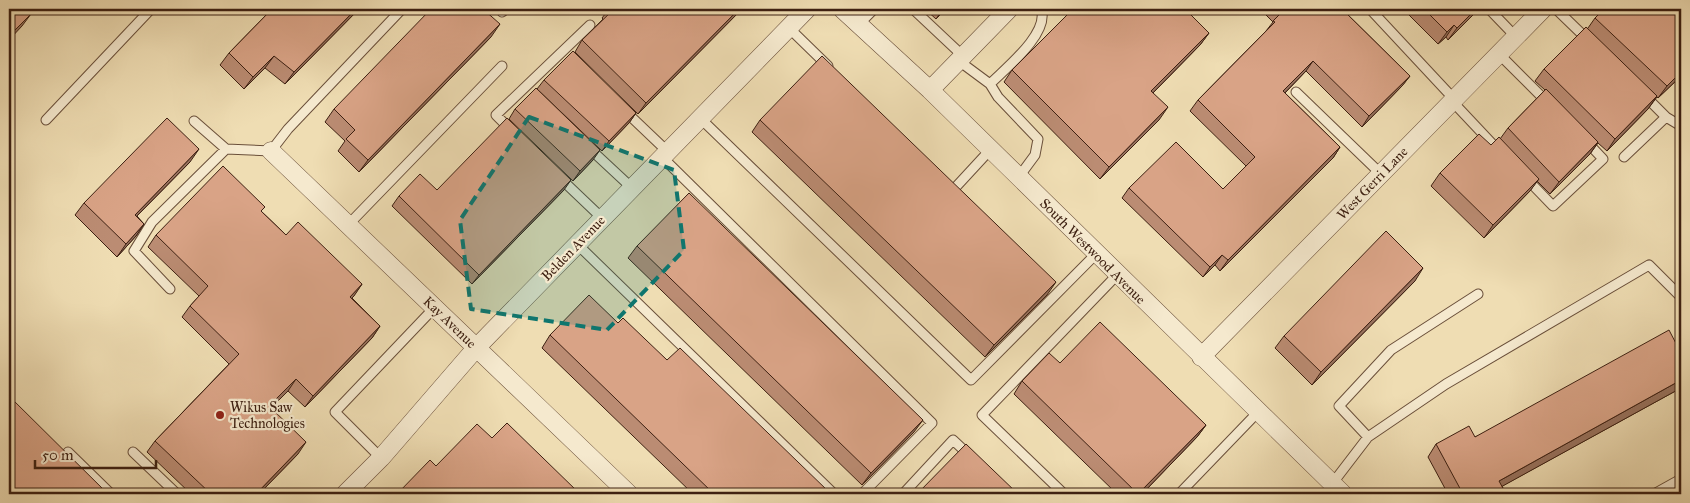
<svg xmlns="http://www.w3.org/2000/svg" width="1690" height="503" font-family="'IM FELL Great Primer',serif">
	<rect width="100%" height="100%" fill="#efddb3"/>
	<filter id="stains"><feTurbulence type="fractalNoise" baseFrequency=".004" numOctaves="4"/><feColorMatrix values="0 0 0 0 .2 0 0 0 0 .09 0 0 0 0 .02 0 0 0 .5 -.17"/></filter>
	<radialGradient id="worn" r=".72"><stop offset=".6" stop-color="#630" stop-opacity="0"/><stop offset="1" stop-color="#630" stop-opacity=".3"/></radialGradient>
	<g fill="none" stroke-linecap="round" stroke-linejoin="round">
		<defs>
			<path id="service" d="M 913,9 L 963,56
				M 1370,9 L 1453,98
				M 1489,9 L 1515,36
				M 1556,9 L 1588,40
				M 502,12 L 506,9
				M 859,24 L 874,9
				M 789,28 L 828,66
				M 1498,53 L 1549,104
				M 959,61 L 990,84 L 998,97 L 1038,139 L 1035,155 L 1018,178
				M 990,84 C 1006,68 1050,33 1041,9
				M 1296,92 L 1381,174
				M 1451,100 L 1499,151
				M 625,111 L 668,152
				M 1666,117 L 1681,126
				M 701,119 L 971,380 L 1096,254
				M 46,120 L 151,9
				M 194,121 L 226,149 L 271,151 L 288,129 L 402,9
				M 510,129 L 496,115 L 590,25
				M 588,147 L 632,188
				M 662,157 L 932,423 L 862,494
				M 1624,157 L 1666,117 L 1644,95
				M 559,177 L 602,218
				M 1526,178 L 1553,206 L 1603,159 L 1586,141
				M 954,189 L 990,150
				M 348,225 L 502,66
				M 577,244 L 834,494
				M 170,289 L 134,251 L 152,222 L 226,149
				M 1368,437 L 1446,384 L 1649,265 L 1681,297
				M 68,452 L 111,494
				M 133,452 L 177,494
				M 381,458 L 335,412 L 435,307
				M 1332,484 L 1368,437 L 1339,406 L 1391,350 L 1478,294
				M 903,494 L 953,440 L 970,456
				M 1064,494 L 982,415 L 1117,275
				M 1179,494 L 1258,412
				M 1654,494 L 1681,479"/>
			<path id="minor" d="M 842,9 L 930,90 L 1343,494
				M 930,90 L 1009,9
				M 271,151 L 629,494
				M 1201,357 L 1543,9
				M 345,494 L 381,458 L 477,347 L 807,9"/>
		</defs>
		<use href="#service" stroke="#6a4f3a" stroke-width="11"/>
		<use href="#minor" stroke="#6a4f3a" stroke-width="19"/>
		<use href="#service" stroke="#f5e9ce" stroke-width="9"/>
		<use href="#minor" stroke="#f5e9ce" stroke-width="18"/>
	</g>
	<path fill="#bb8c73" stroke="#3d2012" d="M 272,9 L 359,9 L 285,84 L 265,68 L 244,89 L 220,65 L 229,53 Z
		M 609,9 L 742,9 L 638,114 L 575,52 L 582,40 L 603,19 L 602,18 Z
		M 925,9 L 946,9 L 936,19 Z
		M 1260,9 L 1342,9 L 1410,76 L 1402,86 L 1362,127 L 1306,71 L 1285,93 L 1340,147 L 1333,158 L 1220,271 L 1215,265 L 1203,277 L 1122,198 L 1129,188 L 1223,189 L 1246,166 L 1190,111 L 1198,100 L 1266,31 L 1273,22 Z
		M 1403,9 L 1479,9 L 1448,40 L 1446,37 L 1438,44 Z
		M 1595,18 L 1681,76 L 1658,98 L 1657,97 L 1648,109 L 1607,151 L 1598,143 L 1590,154 L 1550,194 L 1537,181 L 1530,191 L 1484,238 L 1431,186 L 1440,173 L 1491,145 L 1500,139 L 1508,128 L 1545,90 L 1535,81 L 1544,69 L 1588,28 Z
		M 1209,33 L 1200,45 L 1153,93 L 1159,120 L 1100,179 L 1004,82 L 1012,70 Z
		M 491,37 L 359,172 L 338,151 L 345,141 L 325,122 L 334,109 Z
		M 544,80 L 636,113 L 629,123 L 602,151 L 537,89 Z
		M 515,109 L 593,160 L 573,181 L 509,119 Z
		M 760,120 L 1047,295 L 985,357 L 752,132 Z
		M 190,162 L 137,216 L 144,224 L 136,236 L 117,257 L 75,215 L 84,203 Z
		M 437,190 L 564,190 L 472,284 L 392,206 L 399,196 Z
		M 262,212 L 286,235 L 362,284 L 352,298 L 380,326 L 372,338 L 305,407 L 288,391 L 271,408 L 298,454 L 259,494 L 191,494 L 147,452 L 155,441 L 229,364 L 182,317 L 190,306 L 199,296 L 148,247 L 156,235 Z
		M 637,246 L 914,432 L 862,485 L 628,258 Z
		M 1415,281 L 1312,385 L 1275,348 L 1284,336 Z
		M 618,323 L 667,360 L 825,494 L 693,494 L 542,348 L 550,335 Z
		M 1681,353 L 1681,388 L 1502,486 L 1505,492 L 1504,494 L 1448,494 L 1428,457 L 1436,444 L 1475,437 Z
		M 1022,381 L 1206,425 L 1197,437 L 1142,494 L 1117,494 L 1014,394 Z"/>
	<path fill="#98725e" stroke="#3d2012" d="M 356,9 L 359,9 L 285,84 L 294,72 Z
		M 739,9 L 742,9 L 638,114 L 646,103 Z
		M 943,9 L 946,9 L 936,19 Z
		M 1476,9 L 1479,9 L 1448,40 L 1457,28 Z
		M 31,14 L 22,26 L 9,40 L 9,36 Z
		M 500,24 L 491,37 L 359,172 L 368,160 Z
		M 1454,25 L 1446,37 L 1438,44 L 1447,32 Z
		M 1209,33 L 1200,45 L 1143,103 L 1151,91 Z
		M 274,56 L 265,68 L 244,89 L 253,77 Z
		M 1313,61 L 1306,71 L 1276,102 L 1283,91 Z
		M 1681,72 L 1681,76 L 1658,98 L 1667,86 Z
		M 1410,76 L 1402,86 L 1362,127 L 1369,116 Z
		M 1657,96 L 1648,109 L 1607,151 L 1615,139 Z
		M 1168,107 L 1159,120 L 1100,179 L 1109,167 Z
		M 636,113 L 629,123 L 602,151 L 609,141 Z
		M 1598,142 L 1590,154 L 1550,194 L 1559,182 Z
		M 1340,147 L 1333,158 L 1220,271 L 1228,260 Z
		M 199,149 L 190,162 L 126,227 L 135,215 Z
		M 600,150 L 593,160 L 573,181 L 580,171 Z
		M 1539,179 L 1530,191 L 1484,238 L 1493,225 Z
		M 571,180 L 564,190 L 472,284 L 479,275 Z
		M 144,224 L 136,236 L 117,257 L 126,244 Z
		M 1222,255 L 1215,265 L 1203,277 L 1210,267 Z
		M 1423,268 L 1415,281 L 1312,385 L 1321,372 Z
		M 1056,282 L 1047,295 L 985,357 L 994,345 Z
		M 362,284 L 354,296 L 342,308 L 350,297 Z
		M 380,326 L 372,338 L 305,407 L 313,396 Z
		M 296,379 L 288,391 L 261,418 L 269,406 Z
		M 1681,380 L 1681,388 L 1490,493 L 1499,481 Z
		M 923,420 L 914,432 L 862,485 L 871,473 Z
		M 1206,425 L 1197,437 L 1142,494 L 1138,494 Z
		M 306,442 L 298,454 L 259,494 L 256,494 Z"/>
	<path fill="#d9a386" stroke="#3d2012" d="M 9,9 L 25,9 L 31,14 L 9,36 Z
		M 272,9 L 356,9 L 294,72 L 274,56 L 253,77 L 229,53 Z
		M 431,9 L 483,9 L 500,24 L 368,160 L 346,139 L 355,130 L 334,109 Z
		M 612,9 L 739,9 L 646,103 L 582,40 L 613,10 Z
		M 1073,9 L 1185,9 L 1209,33 L 1151,91 L 1168,107 L 1109,167 L 1012,70 Z
		M 1278,9 L 1342,9 L 1410,76 L 1369,116 L 1313,61 L 1283,91 L 1340,147 L 1228,260 L 1222,255 L 1210,267 L 1129,188 L 1176,142 L 1223,189 L 1255,157 L 1198,100 L 1275,22 L 1273,21 L 1282,12 Z
		M 1424,9 L 1476,9 L 1457,28 L 1454,25 L 1447,32 Z
		M 1604,9 L 1681,9 L 1681,72 L 1667,86 L 1595,18 Z
		M 1586,27 L 1657,96 L 1615,139 L 1544,69 Z
		M 573,51 L 636,113 L 609,141 L 544,80 Z
		M 822,56 L 1056,282 L 994,345 L 760,120 Z
		M 536,88 L 600,150 L 580,171 L 515,109 Z
		M 1546,89 L 1598,142 L 1559,182 L 1508,128 Z
		M 167,118 L 199,149 L 135,215 L 144,224 L 126,244 L 84,203 Z
		M 507,118 L 571,180 L 479,275 L 399,196 L 420,174 L 437,190 Z
		M 1479,134 L 1491,145 L 1499,137 L 1539,179 L 1493,225 L 1440,173 Z
		M 223,166 L 265,207 L 261,211 L 286,235 L 298,222 L 362,284 L 350,297 L 380,326 L 313,396 L 296,379 L 269,406 L 306,442 L 256,494 L 211,494 L 155,441 L 239,354 L 190,306 L 208,286 L 156,235 Z
		M 689,193 L 923,420 L 871,473 L 637,246 Z
		M 1386,231 L 1423,268 L 1321,372 L 1284,336 Z
		M 589,295 L 618,323 L 623,318 L 667,360 L 680,348 L 828,491 L 824,494 L 714,494 L 550,335 Z
		M 1100,322 L 1206,425 L 1138,494 L 1022,381 L 1049,353 L 1060,363 Z
		M 1669,330 L 1681,353 L 1681,380 L 1499,481 L 1505,492 L 1501,494 L 1463,494 L 1436,444 L 1469,426 L 1475,437 Z
		M 9,396 L 108,494 L 9,494 Z
		M 507,423 L 578,492 L 576,494 L 397,494 L 430,460 L 436,466 L 477,424 L 492,438 Z
		M 966,444 L 1018,494 L 917,494 Z"/>
	<path fill="#0f766e" fill-opacity="0.2" stroke="#0f766e" stroke-width="4" stroke-dasharray="10 6" stroke-linejoin="round" d="M 529,117 L 674,170 L 684,250 L 607,330 L 471,309 L 460,220 Z"/>
	<circle fill="#8f2418" stroke="#f5e9ce" stroke-width="2" cx="220" cy="415" r="5"/>
	<g text-anchor="middle" stroke-width="4.5" stroke-linejoin="round" paint-order="stroke">
		<g font-size="14" fill="#3d2012" stroke="#f5e9ce">
			<text transform="translate(1372 183) rotate(-46)" y="5">West Gerri Lane</text>
			<text transform="translate(573 248) rotate(-46)" y="5">Belden Avenue</text>
			<text transform="translate(1093 251) rotate(45)" y="5">South Westwood Avenue</text>
			<text transform="translate(450 322) rotate(44)" y="5">Kay Avenue</text>
		</g>
		<g font-size="14" fill="#3d2012" stroke="#f5e9ce" text-anchor="start">
			<text x="230" y="412">Wikus Saw<tspan x="230" dy="16">Technologies</tspan></text>
		</g>
	</g>
	<rect width="1690" height="503" fill="none" stroke="#efddb3" stroke-width="30"/>
	<rect x="10" y="10" width="1670" height="483" fill="none" stroke="#3d2012" stroke-width="2.5"/>
	<rect x="15" y="15" width="1660" height="473" fill="none" stroke="#3d2012"/>
	<path d="M35 460v8h121v-8" fill="none" stroke="#3d2012" stroke-width="2.5"/>
	<text x="42" y="460" font-size="15" fill="#3d2012" stroke="#f5e9ce" stroke-width="4" paint-order="stroke">50 m</text>
	<rect width="100%" height="100%" filter="url(#stains)"/>
	<rect width="100%" height="100%" fill="url(#worn)"/>
</svg>
